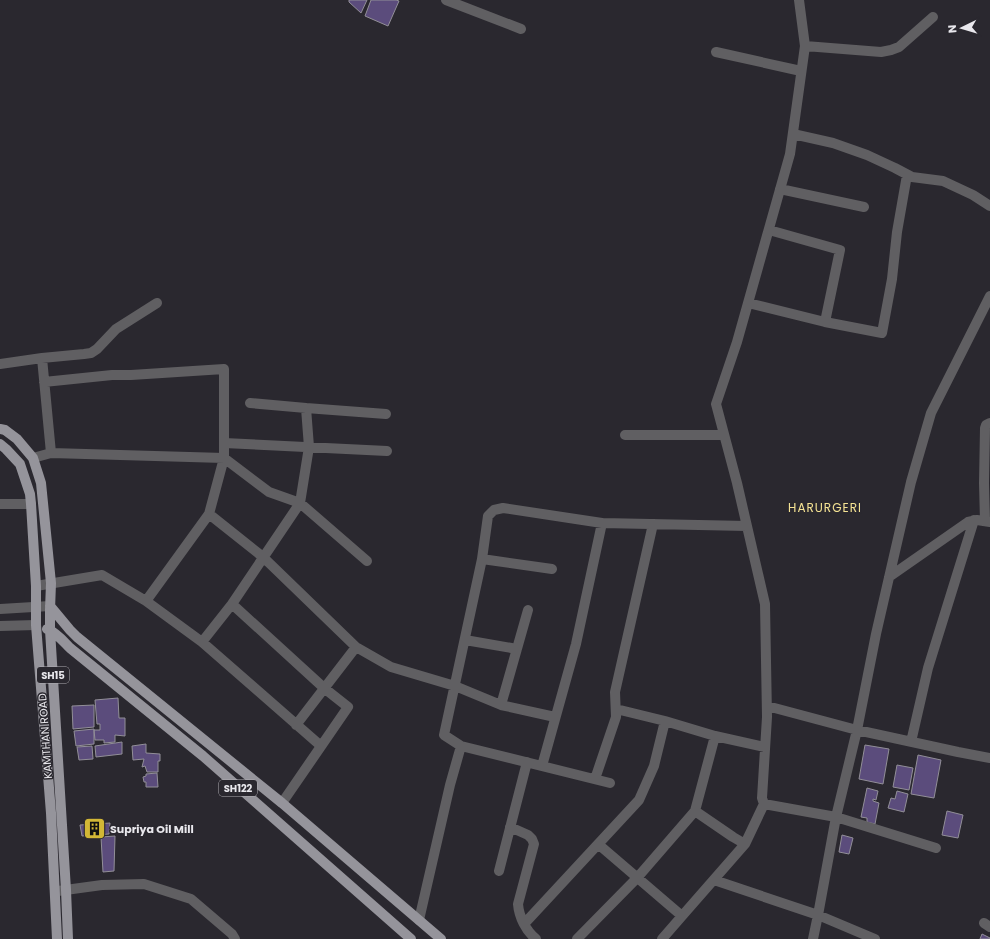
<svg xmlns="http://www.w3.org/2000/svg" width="990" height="939" font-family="Poppins,sans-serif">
	<rect width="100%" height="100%" fill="#2a282f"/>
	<path fill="#5b4c7c" stroke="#928f98" d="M 349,0 L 367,0 L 361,13 L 349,2 Z
		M 371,0 L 396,0 L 399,1 L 388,26 L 365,16 Z
		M 118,698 L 119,718 L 125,718 L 125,736 L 115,735 L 115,742 L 104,743 L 104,740 L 95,740 L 94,730 L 100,730 L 100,724 L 97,724 L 95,700 Z
		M 94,705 L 94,727 L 73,729 L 72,706 Z
		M 94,729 L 94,744 L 76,746 L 74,731 Z
		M 122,742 L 122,754 L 96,757 L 95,746 Z
		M 146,744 L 146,753 L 160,754 L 160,761 L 158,761 L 158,772 L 147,772 L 145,766 L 142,767 L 144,759 L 133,760 L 132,746 Z
		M 865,745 L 889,749 L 883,784 L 859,779 Z
		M 92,746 L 93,759 L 79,760 L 77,747 Z
		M 918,755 L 941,760 L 934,798 L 911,794 Z
		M 897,765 L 913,768 L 909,790 L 893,787 Z
		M 157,773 L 158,787 L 146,787 L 146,782 L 144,782 L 143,777 L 146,776 L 146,774 Z
		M 867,788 L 878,791 L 876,800 L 873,799 L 873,801 L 879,803 L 875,824 L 867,822 L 867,818 L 861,817 Z
		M 897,791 L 908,794 L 904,812 L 888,808 L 891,798 L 895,799 Z
		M 947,811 L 963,815 L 958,838 L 942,835 Z
		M 110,823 L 109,834 L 82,836 L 80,825 Z
		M 842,835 L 853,838 L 849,854 L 839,852 Z
		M 115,836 L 114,871 L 103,872 L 101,837 Z
		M 982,934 L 990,938 L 990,939 L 980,939 Z"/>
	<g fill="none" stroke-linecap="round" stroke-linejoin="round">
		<path stroke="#605f62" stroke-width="10" d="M 446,0 L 521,29
			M 805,46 L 881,52 L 891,50 L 899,47 L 933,17
			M 716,52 L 801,71
			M 793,134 L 833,143 L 867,155 L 895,168 L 912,177 L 943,181 L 973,195 L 990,206
			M 780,189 L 864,207
			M 769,230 L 840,250 L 825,322 L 882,333 L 892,279 L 897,232 L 907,175
			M 748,303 L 825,322
			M 42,358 L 51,453
			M 0,364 L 42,358 L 84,354 L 91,353 L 97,349 L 116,329 L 157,303
			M 44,382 L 112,375 L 131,375 L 224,369 L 224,458 L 209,514 L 146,601
			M 250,403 L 306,408
			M 625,435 L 724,435
			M 224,443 L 387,451
			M 33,458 L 51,453 L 224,458 L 269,492 L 300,503 L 367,561
			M 0,504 L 31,504
			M 209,514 L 263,557 L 356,647
			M 985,521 L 984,483 L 985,428 L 986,425 L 990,423
			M 482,559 L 552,569
			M 889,577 L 968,522 L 977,520 L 990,522
			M 36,586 L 102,575 L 146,601 L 202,642 L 321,746
			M 232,604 L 324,688 L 348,707 L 282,803
			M 0,609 L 50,606
			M 528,610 L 501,705 L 555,717
			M 0,626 L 36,625
			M 465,640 L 517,649
			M 202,642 L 232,604 L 300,503 L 309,447 L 306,408 L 386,414
			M 767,706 L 857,730 L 958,752 L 990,758
			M 616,709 L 665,721 L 715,736 L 765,747
			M 296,725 L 356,647 L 391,667 L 455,686 L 501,705
			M 911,742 L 928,668 L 974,520
			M 461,746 L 444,735 L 482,559 L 488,516 L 494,510 L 503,508 L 602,523 L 747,526
			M 542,766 L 576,644 L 602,523
			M 595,779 L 616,717 L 615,692 L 653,524
			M 764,804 L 836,817 L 936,848
			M 695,811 L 733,837 L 745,844
			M 510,827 L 528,835 L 532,839 L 534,844 L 518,904 C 519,917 526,931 536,939
			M 598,844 L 682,916
			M 499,871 L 527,762
			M 714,880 L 818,915 L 875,939
			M 58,891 L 102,885 L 144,884 L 191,899 L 232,934 L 235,939
			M 419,920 L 450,785 L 461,746 L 610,783
			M 984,923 L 990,927
			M 524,924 L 639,800 L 654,766 L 665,721
			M 577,939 L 637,878 L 695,811 L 715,736
			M 662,939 L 682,916 L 745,844 L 764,804 L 762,798 L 767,717 L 765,604 L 737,483 L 716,404 L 737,342 L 790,154 L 805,46 L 799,0
			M 813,939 L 818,915 L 836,817 L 857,730 L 876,634 L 911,482 L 931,413 L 990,296"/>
		<path stroke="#95949b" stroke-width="10" d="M 0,429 L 5,430 L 17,439 L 33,458 L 41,483 L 51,583 L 50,610 L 50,630 L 66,890 L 68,939
			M 0,444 L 6,449 L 20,464 L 30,494 L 31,504 L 36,586 L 36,625 L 51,813 L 57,939
			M 50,606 L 70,630 L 77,637 L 282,803 L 441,939
			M 47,629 C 57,633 63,641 70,648 L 203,756 L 411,939"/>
	</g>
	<defs>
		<symbol id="building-square" viewBox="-11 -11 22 22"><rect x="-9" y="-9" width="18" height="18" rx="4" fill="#d2b736" stroke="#2a282f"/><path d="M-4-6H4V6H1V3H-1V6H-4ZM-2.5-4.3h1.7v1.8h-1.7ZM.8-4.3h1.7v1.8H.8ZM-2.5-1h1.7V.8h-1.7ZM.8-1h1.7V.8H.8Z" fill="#111"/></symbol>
	</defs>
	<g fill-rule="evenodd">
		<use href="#building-square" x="82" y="816" width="25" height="25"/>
	</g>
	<g text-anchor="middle" stroke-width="3" stroke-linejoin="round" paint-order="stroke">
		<g fill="#2a282f" stroke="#b0aeb4" stroke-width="1">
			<rect x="37" y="667" width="32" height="16" rx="3"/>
			<rect x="219" y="780" width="38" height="16" rx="3"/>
		</g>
		<g font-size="10" font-weight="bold" fill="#e9e8ed">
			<text x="53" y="679">SH15</text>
			<text x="238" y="792">SH122</text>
		</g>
		<g font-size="11" fill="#e9e8ed" stroke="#2a282f">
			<text transform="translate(45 736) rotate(-94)" y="4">KAMTHAN ROAD</text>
		</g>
		<g font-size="11" font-weight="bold" fill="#e9e8ed" stroke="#2a282f" text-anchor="start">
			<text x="110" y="833">Supriya Oil Mill</text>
		</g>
		<g font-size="12" letter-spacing="1" fill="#f4e293" stroke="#2a282f">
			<text x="825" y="512">HARURGERI</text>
		</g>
	</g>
	<g transform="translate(962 28) rotate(265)" stroke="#2a282f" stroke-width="3" paint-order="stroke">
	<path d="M0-3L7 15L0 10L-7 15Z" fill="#e9e8ed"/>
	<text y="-6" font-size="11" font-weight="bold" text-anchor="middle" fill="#e9e8ed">N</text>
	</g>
</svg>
